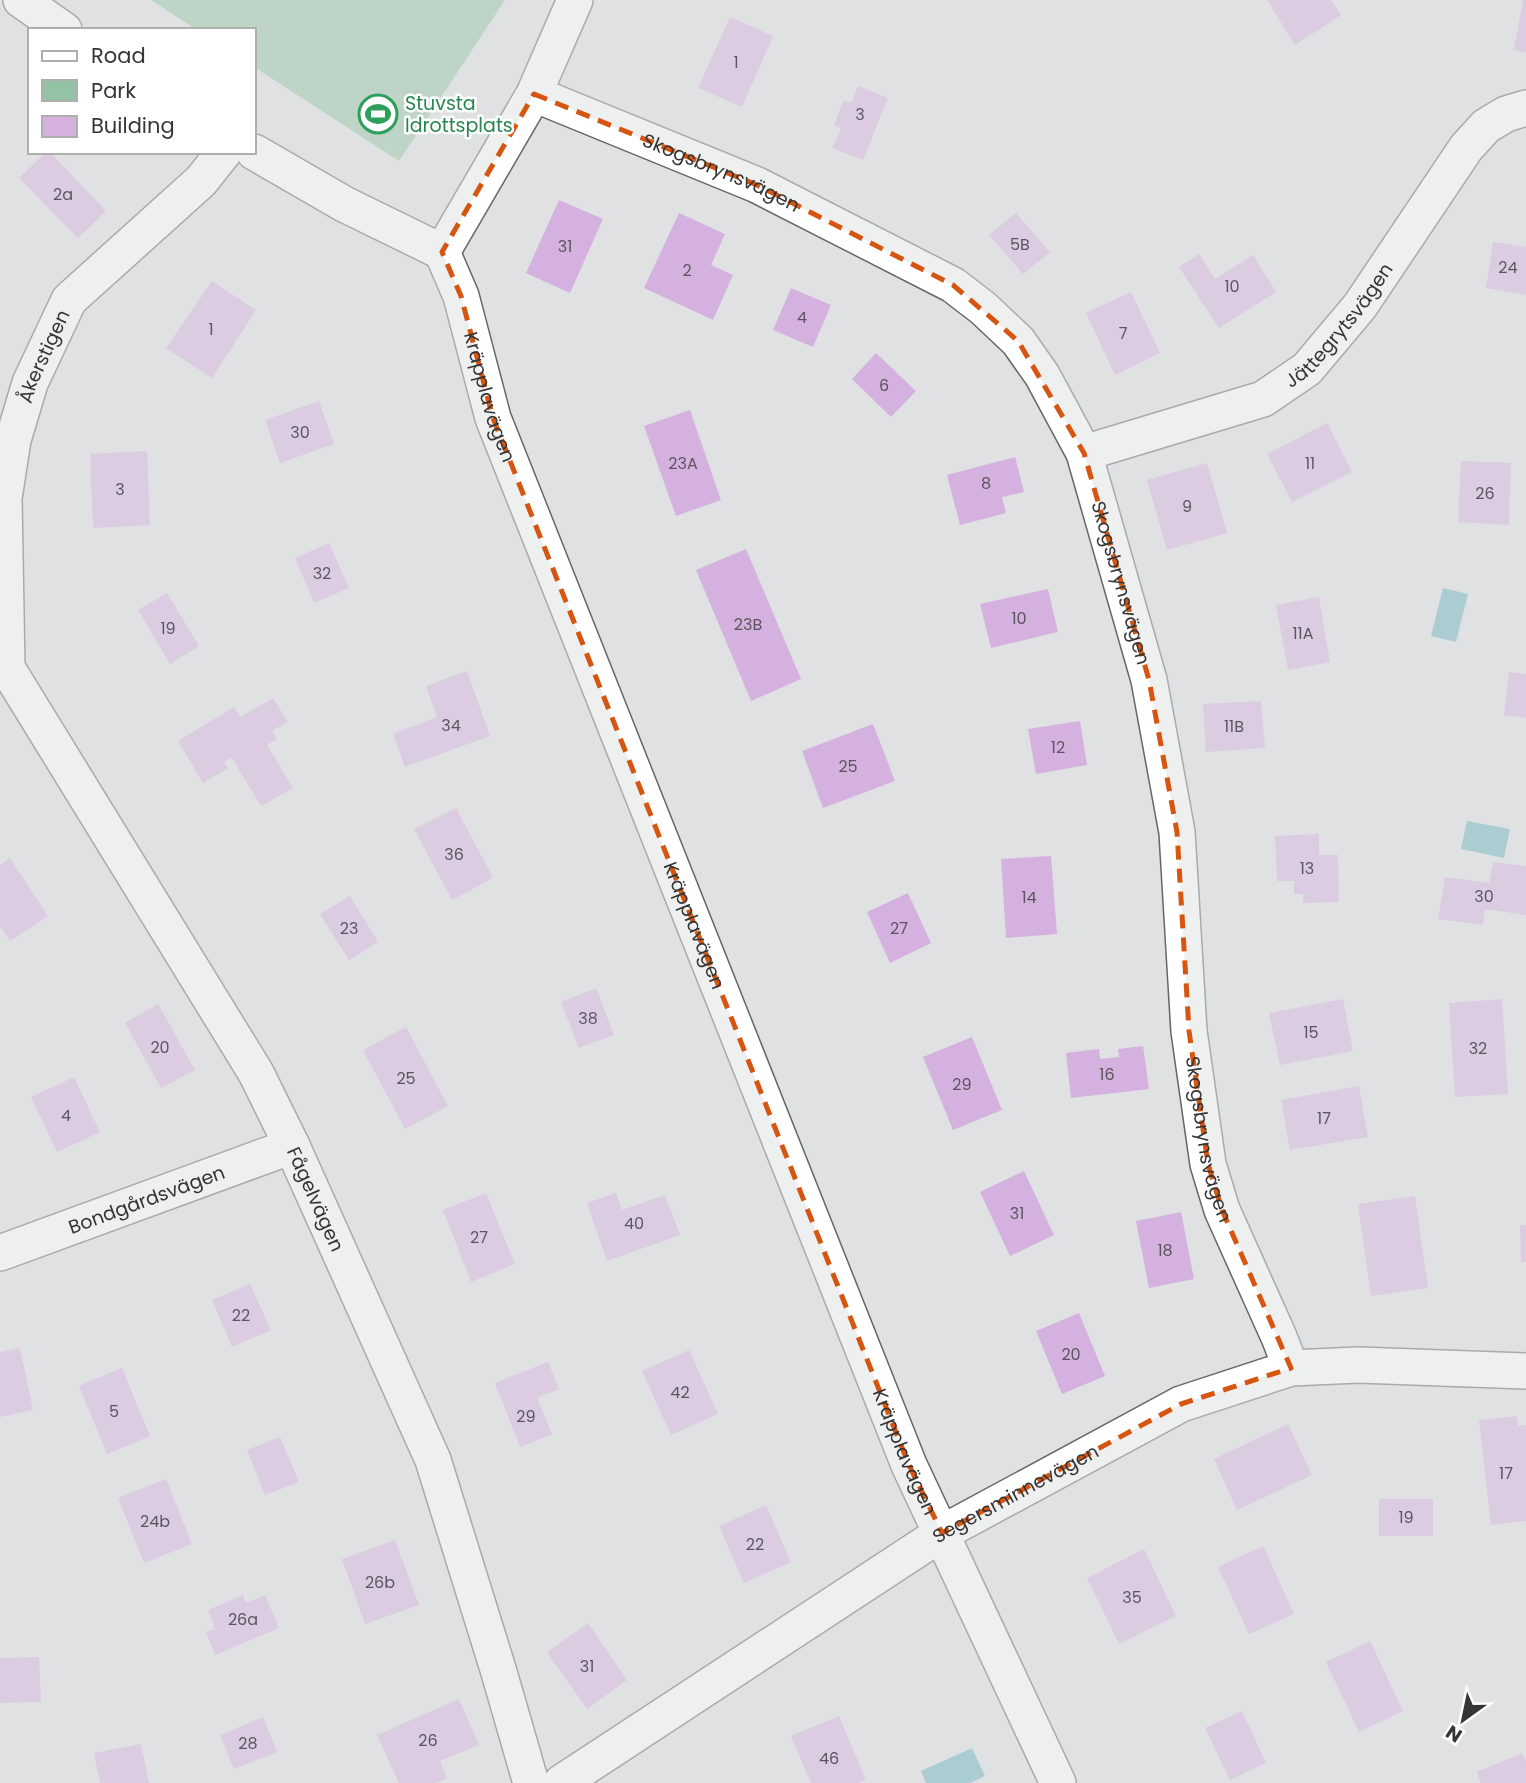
<svg xmlns="http://www.w3.org/2000/svg" width="1526" height="1783" font-family="Poppins,sans-serif">
	<rect width="100%" height="100%" fill="#e0e1e2"/>
	<path fill="#93c3a4" d="M 151,0 L 505,0 L 399,161 L 254,67 L 254,30 L 197,30 Z"/>
	<path fill="#6ab3bd" d="M 1443,588 L 1468,594 L 1456,642 L 1431,636 Z
		M 1467,821 L 1510,829 L 1504,858 L 1461,849 Z
		M 972,1748 L 985,1776 L 970,1783 L 926,1783 L 921,1771 Z"/>
	<path fill="#d4b1df" d="M 1267,0 L 1331,0 L 1341,15 L 1295,45 Z
		M 1523,0 L 1526,0 L 1526,52 L 1514,50 Z
		M 730,17 L 773,36 L 742,107 L 698,88 Z
		M 858,86 L 888,98 L 863,160 L 832,148 L 841,128 L 834,125 L 844,100 L 851,103 Z
		M 46,152 L 50,152 L 106,211 L 78,238 L 19,178 Z
		M 559,200 L 603,219 L 570,293 L 526,273 Z
		M 679,213 L 725,234 L 711,265 L 733,275 L 713,320 L 644,288 Z
		M 1016,213 L 1050,252 L 1023,274 L 989,235 Z
		M 1493,242 L 1526,247 L 1526,295 L 1486,288 Z
		M 1199,254 L 1215,279 L 1253,255 L 1276,292 L 1219,328 L 1179,267 Z
		M 212,281 L 256,310 L 212,378 L 166,348 Z
		M 791,288 L 831,305 L 813,347 L 773,330 Z
		M 1131,292 L 1160,353 L 1115,375 L 1086,313 Z
		M 876,353 L 916,391 L 891,417 L 852,379 Z
		M 319,401 L 334,444 L 280,463 L 265,420 Z
		M 690,410 L 721,500 L 676,516 L 644,426 Z
		M 1327,423 L 1352,472 L 1292,502 L 1267,454 Z
		M 147,451 L 150,525 L 93,528 L 90,454 Z
		M 1015,457 L 1024,492 L 1002,497 L 1006,513 L 960,525 L 947,475 Z
		M 1461,461 L 1511,463 L 1509,525 L 1458,522 Z
		M 1207,463 L 1227,533 L 1167,550 L 1147,480 Z
		M 329,543 L 349,588 L 314,603 L 295,558 Z
		M 746,549 L 801,679 L 751,701 L 696,570 Z
		M 1048,589 L 1058,632 L 991,648 L 980,604 Z
		M 167,593 L 199,646 L 170,664 L 138,610 Z
		M 1319,597 L 1330,662 L 1288,670 L 1276,605 Z
		M 467,671 L 490,736 L 405,767 L 393,734 L 437,717 L 426,686 Z
		M 1509,672 L 1526,674 L 1526,718 L 1504,715 Z
		M 273,698 L 288,722 L 272,731 L 277,739 L 267,745 L 293,788 L 261,806 L 232,758 L 224,762 L 228,768 L 203,783 L 178,741 L 234,707 L 240,717 Z
		M 1261,701 L 1265,748 L 1206,752 L 1203,704 Z
		M 1080,721 L 1087,765 L 1036,774 L 1028,729 Z
		M 873,724 L 895,781 L 823,808 L 802,751 Z
		M 456,808 L 493,878 L 452,900 L 414,829 Z
		M 1319,834 L 1319,855 L 1338,855 L 1339,902 L 1303,903 L 1303,894 L 1294,894 L 1294,881 L 1277,881 L 1275,836 Z
		M 1051,856 L 1057,934 L 1006,938 L 1001,859 Z
		M 10,858 L 48,916 L 10,941 L 0,927 L 0,865 Z
		M 1493,862 L 1526,866 L 1526,915 L 1485,909 L 1483,925 L 1438,919 L 1445,877 L 1489,883 Z
		M 908,893 L 931,943 L 890,963 L 867,912 Z
		M 350,896 L 378,942 L 349,960 L 320,914 Z
		M 596,988 L 614,1035 L 579,1048 L 561,1002 Z
		M 1343,999 L 1353,1051 L 1280,1065 L 1269,1013 Z
		M 1502,999 L 1508,1094 L 1455,1097 L 1449,1003 Z
		M 158,1004 L 195,1070 L 161,1088 L 125,1023 Z
		M 406,1027 L 448,1106 L 405,1129 L 363,1050 Z
		M 972,1037 L 1002,1110 L 953,1130 L 923,1057 Z
		M 1143,1046 L 1149,1089 L 1071,1098 L 1066,1053 L 1099,1049 L 1100,1059 L 1119,1057 L 1118,1049 Z
		M 74,1077 L 100,1132 L 57,1152 L 31,1097 Z
		M 1359,1086 L 1368,1137 L 1290,1150 L 1281,1100 Z
		M 1024,1171 L 1054,1235 L 1010,1256 L 980,1192 Z
		M 486,1193 L 515,1264 L 471,1282 L 443,1210 Z
		M 616,1193 L 622,1210 L 665,1195 L 680,1235 L 607,1261 L 587,1203 Z
		M 1415,1196 L 1428,1288 L 1371,1296 L 1358,1204 Z
		M 1181,1212 L 1194,1279 L 1149,1288 L 1136,1221 Z
		M 1520,1225 L 1526,1225 L 1526,1262 L 1521,1262 Z
		M 250,1284 L 271,1330 L 232,1347 L 212,1300 Z
		M 1079,1313 L 1105,1376 L 1062,1394 L 1036,1331 Z
		M 20,1348 L 33,1410 L 0,1417 L 0,1352 Z
		M 689,1350 L 718,1414 L 671,1435 L 642,1371 Z
		M 548,1362 L 559,1389 L 537,1398 L 552,1434 L 520,1447 L 495,1383 Z
		M 122,1368 L 150,1436 L 107,1454 L 79,1386 Z
		M 1517,1416 L 1518,1426 L 1526,1425 L 1526,1521 L 1491,1525 L 1479,1420 Z
		M 1288,1424 L 1312,1475 L 1237,1510 L 1214,1459 Z
		M 280,1437 L 299,1482 L 265,1495 L 247,1450 Z
		M 166,1479 L 192,1544 L 144,1563 L 118,1498 Z
		M 1379,1499 L 1433,1499 L 1433,1536 L 1379,1536 Z
		M 766,1505 L 791,1562 L 744,1583 L 719,1526 Z
		M 395,1540 L 419,1605 L 365,1624 L 342,1559 Z
		M 1263,1546 L 1294,1614 L 1249,1634 L 1218,1567 Z
		M 1144,1549 L 1176,1616 L 1119,1644 L 1087,1578 Z
		M 243,1595 L 246,1603 L 265,1595 L 279,1628 L 215,1655 L 206,1632 L 215,1629 L 208,1610 Z
		M 588,1623 L 627,1680 L 587,1709 L 547,1652 Z
		M 1370,1641 L 1403,1711 L 1359,1732 L 1326,1662 Z
		M 39,1657 L 41,1702 L 0,1703 L 0,1658 Z
		M 459,1699 L 479,1745 L 440,1761 L 447,1778 L 435,1783 L 399,1783 L 377,1735 Z
		M 1242,1711 L 1266,1763 L 1230,1780 L 1205,1728 Z
		M 839,1716 L 866,1780 L 858,1783 L 811,1783 L 791,1736 Z
		M 263,1717 L 277,1752 L 234,1769 L 220,1735 Z
		M 141,1744 L 149,1783 L 100,1783 L 94,1753 Z
		M 1522,1753 L 1526,1762 L 1526,1783 L 1481,1783 L 1477,1772 Z"/>
	<g fill="none" stroke-linecap="round" stroke-linejoin="round">
		<defs>
			<g id="street">
				<path d="M 21,0 L 64,30"/>
				<path id="s1" d="M 534,94 L 757,185 L 953,285 L 983,308 L 1018,341 L 1042,375 L 1084,453 L 1149,680 L 1177,832 L 1189,1031 L 1208,1164 L 1222,1210 L 1279,1337 L 1291,1368"/>
				<path id="s2" d="M 254,152 L 344,204 L 442,252 L 461,296 L 493,418 L 909,1465 L 1058,1783"/>
				<path d="M 442,252 L 534,94 L 575,0"/>
				<path id="s3" d="M 1084,453 L 1263,399 L 1307,369 L 1360,306 L 1466,148 L 1486,126 L 1506,114 L 1526,108"/>
				<path id="s4" d="M 0,664 L 7,668 L 256,1073 L 292,1146 L 433,1460 L 498,1669 L 531,1783"/>
				<path id="s5" d="M 7,668 L 4,498 L 13,440 L 30,383 L 69,300 L 201,181 L 224,152"/>
				<path id="s6" d="M 0,1253 L 292,1146"/>
				<path id="s7" d="M 561,1783 L 942,1533 L 1181,1404 L 1291,1368 L 1358,1365 L 1526,1371"/>
			</g>
		</defs>
		<use href="#street" stroke="#666667" stroke-width="38"/>
		<use href="#street" stroke="#fff" stroke-width="35"/>
	</g>
	<path d="M0 0H1526V1783H0ZM 534,94 L 757,185 L 953,285 L 1018,341 L 1084,453 L 1149,680 L 1177,832 L 1189,1031 L 1208,1164 L 1222,1210 L 1291,1368 L 1181,1404 L 942,1533 L 909,1465 L 493,418 L 461,296 L 442,252 Z" fill="#e0e1e2" fill-opacity=".55" fill-rule="evenodd"/>
	<path fill="none" stroke="#d65510" stroke-width="5" stroke-dasharray="14 9" stroke-linejoin="round" d="M 534,94 L 757,185 L 953,285 L 1018,341 L 1084,453 L 1149,680 L 1177,832 L 1189,1031 L 1208,1164 L 1222,1210 L 1291,1368 L 1181,1404 L 942,1533 L 909,1465 L 493,418 L 461,296 L 442,252 Z"/>
	<defs>
		<symbol id="stadium-ring" viewBox="-11 -11 22 22"><circle r="9.5" fill="#fff" stroke="#2e9e5b" stroke-width="1.5"/><path d="M0-5a6.5 5 0 1 0 0 10a6.5 5 0 1 0 0-10ZM-3.5-1.8h7v3.6h-7Z" fill="#2e9e5b"/></symbol>
	</defs>
	<g fill-rule="evenodd">
		<use href="#stadium-ring" x="356" y="92" width="44" height="44"/>
	</g>
	<g text-anchor="middle" stroke-width="5" stroke-linejoin="round" paint-order="stroke">
		<g font-size="16" fill="#5d5460">
			<text x="736" y="68">1</text>
			<text x="860" y="120">3</text>
			<text x="63" y="200">2a</text>
			<text x="1020" y="250">5B</text>
			<text x="565" y="252">31</text>
			<text x="1508" y="273">24</text>
			<text x="687" y="276">2</text>
			<text x="1232" y="292">10</text>
			<text x="802" y="323">4</text>
			<text x="211" y="335">1</text>
			<text x="1123" y="339">7</text>
			<text x="884" y="391">6</text>
			<text x="300" y="438">30</text>
			<text x="683" y="469">23A</text>
			<text x="1310" y="469">11</text>
			<text x="986" y="489">8</text>
			<text x="120" y="495">3</text>
			<text x="1485" y="499">26</text>
			<text x="1187" y="512">9</text>
			<text x="322" y="579">32</text>
			<text x="1019" y="624">10</text>
			<text x="748" y="630">23B</text>
			<text x="168" y="634">19</text>
			<text x="1303" y="639">11A</text>
			<text x="451" y="731">34</text>
			<text x="1234" y="732">11B</text>
			<text x="1058" y="753">12</text>
			<text x="848" y="772">25</text>
			<text x="454" y="860">36</text>
			<text x="1307" y="874">13</text>
			<text x="1484" y="902">30</text>
			<text x="1029" y="903">14</text>
			<text x="349" y="934">23</text>
			<text x="899" y="934">27</text>
			<text x="588" y="1024">38</text>
			<text x="1311" y="1038">15</text>
			<text x="160" y="1053">20</text>
			<text x="1478" y="1054">32</text>
			<text x="1107" y="1080">16</text>
			<text x="406" y="1084">25</text>
			<text x="962" y="1090">29</text>
			<text x="66" y="1121">4</text>
			<text x="1324" y="1124">17</text>
			<text x="1017" y="1219">31</text>
			<text x="634" y="1229">40</text>
			<text x="479" y="1243">27</text>
			<text x="1165" y="1256">18</text>
			<text x="241" y="1321">22</text>
			<text x="1071" y="1360">20</text>
			<text x="680" y="1398">42</text>
			<text x="114" y="1417">5</text>
			<text x="526" y="1422">29</text>
			<text x="1506" y="1479">17</text>
			<text x="1406" y="1523">19</text>
			<text x="155" y="1527">24b</text>
			<text x="755" y="1550">22</text>
			<text x="380" y="1588">26b</text>
			<text x="1132" y="1603">35</text>
			<text x="243" y="1625">26a</text>
			<text x="587" y="1672">31</text>
			<text x="428" y="1746">26</text>
			<text x="248" y="1749">28</text>
			<text x="829" y="1764">46</text>
		</g>
		<g font-size="19" fill="#27864d" stroke="#fff" text-anchor="start">
			<text x="405" y="110">Stuvsta<tspan x="405" dy="22">Idrottsplats</tspan></text>
		</g>
		<g font-size="19" fill="#353536" stroke="#fff">
			<text dy="7" stroke="none"><textPath href="#s1" startOffset="203">Skogsbrynsvägen</textPath></text>
			<text dy="7" stroke="none"><textPath href="#s3" startOffset="294">Jättegrytsvägen</textPath></text>
			<text dy="7" stroke="none"><textPath href="#s5" startOffset="318">Åkerstigen</textPath></text>
			<text dy="7" stroke="none"><textPath href="#s2" startOffset="366">Kräpplavägen</textPath></text>
			<text dy="7" stroke="none"><textPath href="#s1" startOffset="812">Skogsbrynsvägen</textPath></text>
			<text dy="7" stroke="none"><textPath href="#s2" startOffset="933">Kräpplavägen</textPath></text>
			<text dy="7" stroke="none"><textPath href="#s1" startOffset="1377">Skogsbrynsvägen</textPath></text>
			<text dy="7" stroke="none"><textPath href="#s4" startOffset="623">Fågelvägen</textPath></text>
			<text dy="7" stroke="none"><textPath href="#s6" startOffset="156">Bondgårdsvägen</textPath></text>
			<text dy="7" stroke="none"><textPath href="#s2" startOffset="1500">Kräpplavägen</textPath></text>
			<text dy="7" stroke="none"><textPath href="#s7" startOffset="539">Segersminnevägen</textPath></text>
		</g>
	</g>
	<rect x="28" y="28" width="228" height="126" fill="#ffffff" stroke="#aeaeaf" stroke-width="2"/>
	<rect x="42" y="51" width="35" height="10" fill="#ffffff" stroke="#aeaeaf" stroke-width="2"/>
	<text x="91" y="63" font-size="21" fill="#353536">Road</text>
	<rect x="42" y="80" width="35" height="21" fill="#93c3a4" stroke="#aeaeaf" stroke-width="2"/>
	<text x="91" y="98" font-size="21" fill="#353536">Park</text>
	<rect x="42" y="116" width="35" height="21" fill="#d4b1df" stroke="#aeaeaf" stroke-width="2"/>
	<text x="91" y="133" font-size="21" fill="#353536">Building</text>
	<g transform="translate(1463 1720) rotate(213)" stroke="#ffffff" stroke-width="5" paint-order="stroke">
	<path d="M0-5L12 26L0 18L-12 26Z" fill="#353536"/>
	<text y="-10" font-size="19" font-weight="bold" text-anchor="middle" fill="#353536">N</text>
	</g>
</svg>
